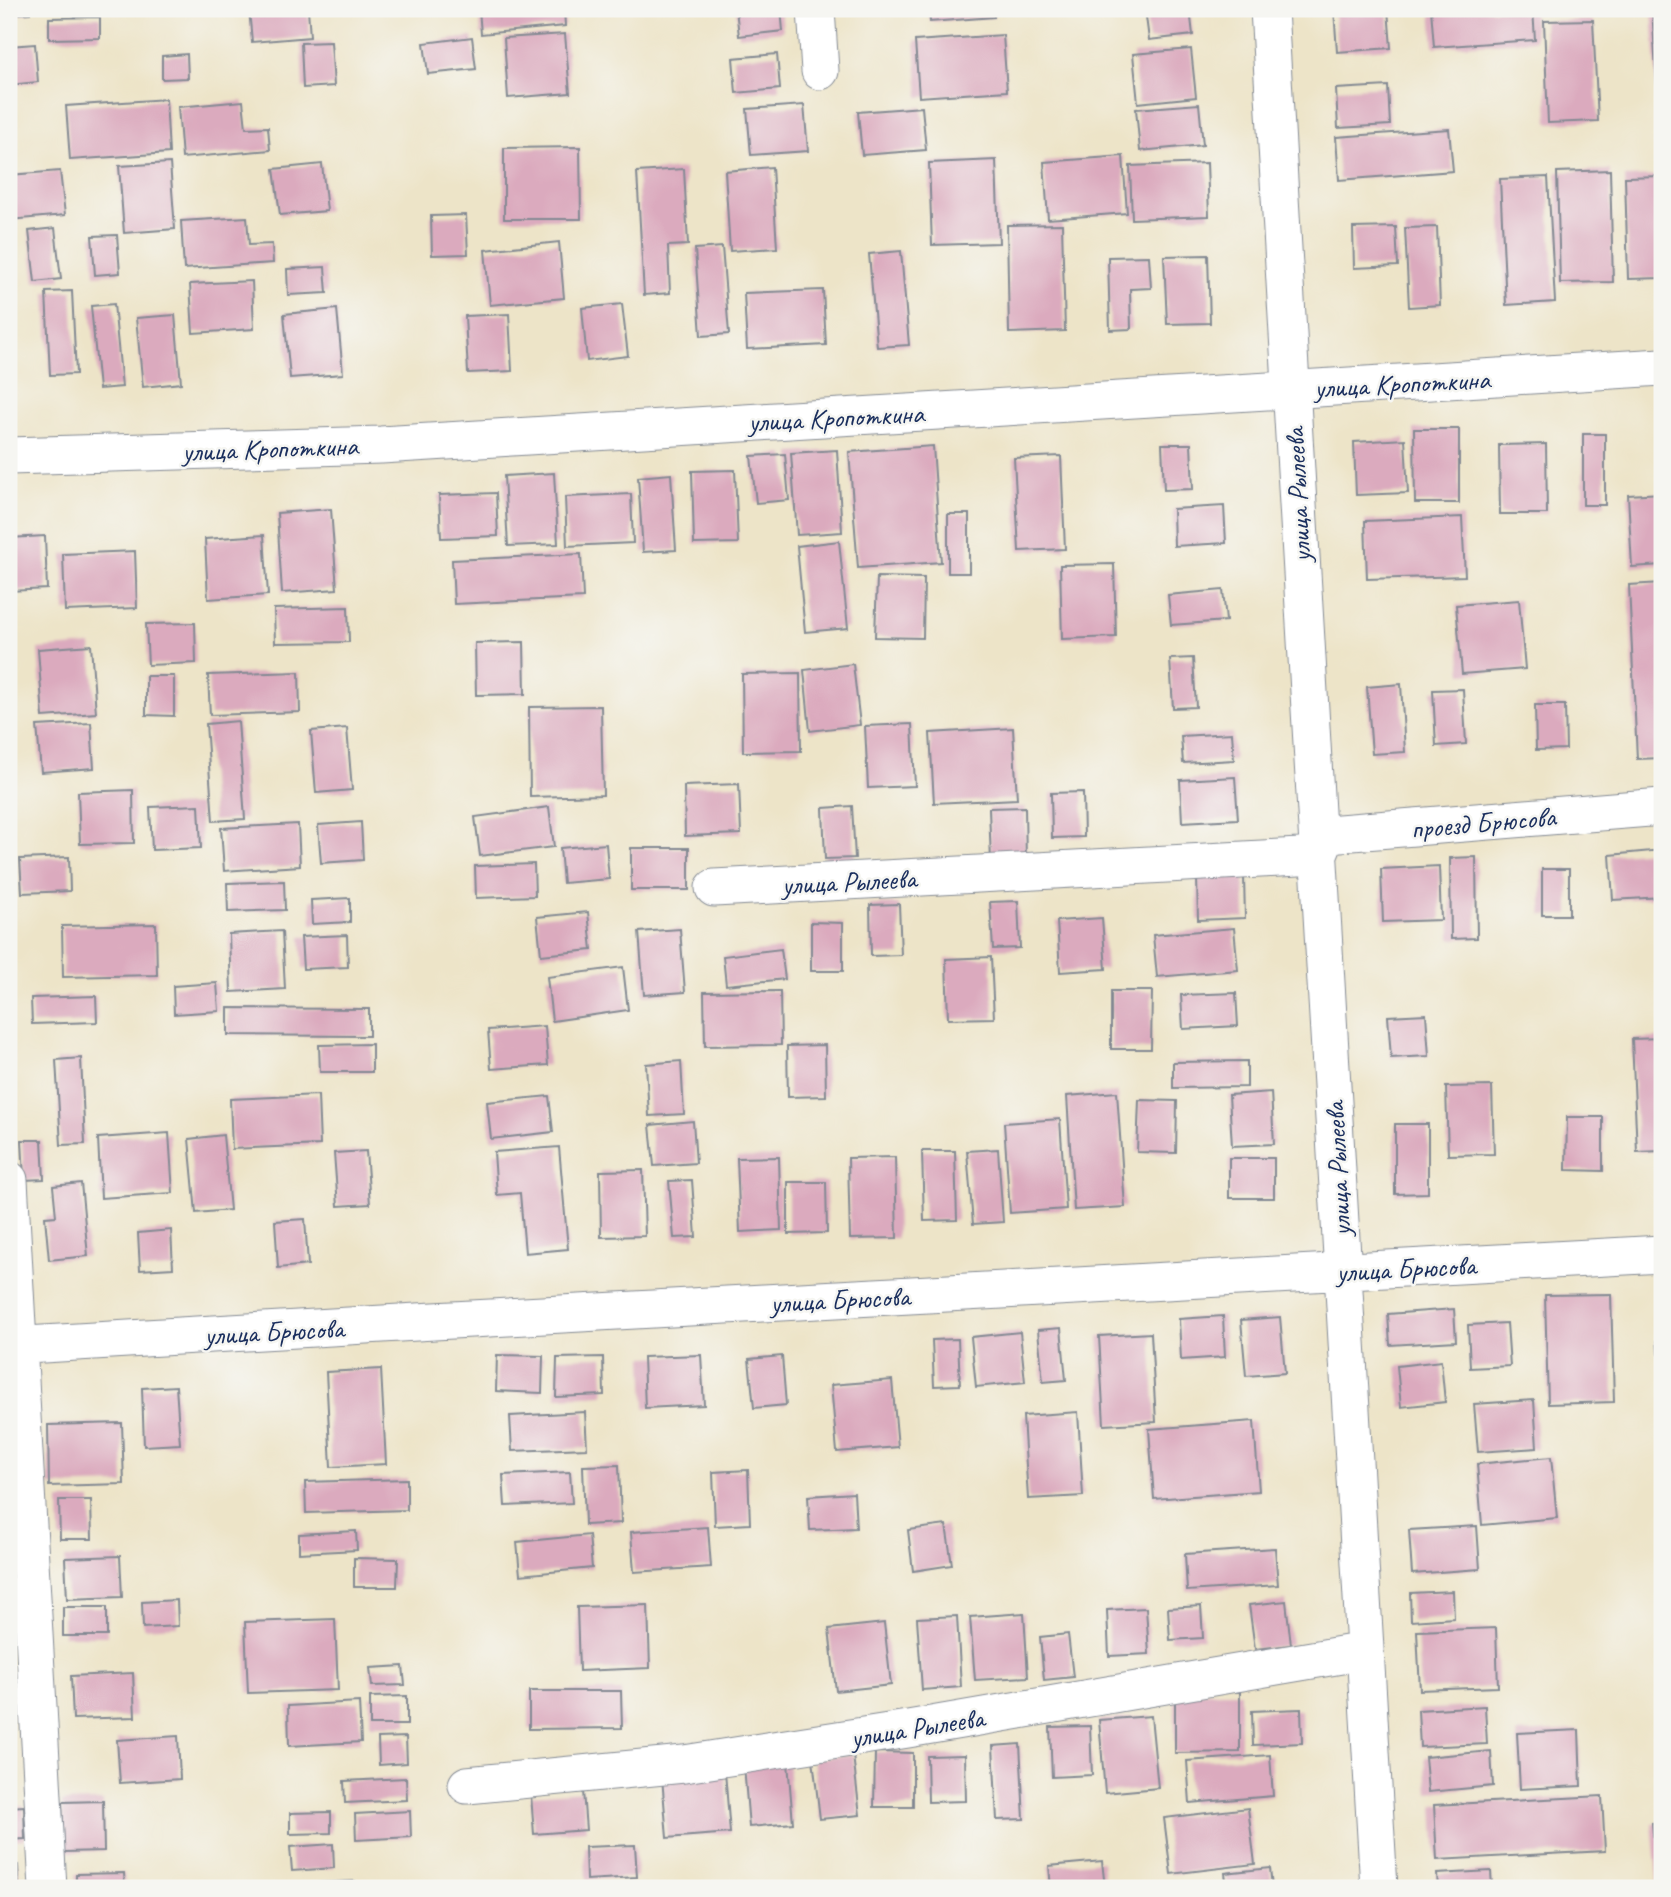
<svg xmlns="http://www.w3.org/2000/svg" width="1671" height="1897" font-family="Caveat,sans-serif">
	<rect width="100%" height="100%" fill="#f6f6f2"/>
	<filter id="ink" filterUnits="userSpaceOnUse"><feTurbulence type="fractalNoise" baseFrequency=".0143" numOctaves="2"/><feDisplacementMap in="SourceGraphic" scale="14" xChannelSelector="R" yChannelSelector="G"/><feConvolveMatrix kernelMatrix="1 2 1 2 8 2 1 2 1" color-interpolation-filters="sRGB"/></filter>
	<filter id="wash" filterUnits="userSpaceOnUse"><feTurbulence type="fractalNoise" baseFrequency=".00686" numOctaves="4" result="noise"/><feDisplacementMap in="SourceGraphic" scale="28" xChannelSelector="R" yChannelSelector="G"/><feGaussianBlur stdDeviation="1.57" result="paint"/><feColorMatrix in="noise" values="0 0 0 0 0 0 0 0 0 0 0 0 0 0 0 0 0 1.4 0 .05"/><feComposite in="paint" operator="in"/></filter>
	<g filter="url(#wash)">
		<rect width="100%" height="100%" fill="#ede4c8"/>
		<g id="blocks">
			<path fill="#dbaabe" d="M 9,9 L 30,9 L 30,13 L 9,14 Z
				M 249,9 L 308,9 L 310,37 L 252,42 Z
				M 422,9 L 449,9 L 450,11 L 422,13 Z
				M 479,9 L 564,9 L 565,26 L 481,34 Z
				M 736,9 L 781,9 L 783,31 L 739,36 Z
				M 929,9 L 993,9 L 994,17 L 930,22 Z
				M 1145,9 L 1190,9 L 1193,35 L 1149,40 Z
				M 1334,9 L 1388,9 L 1391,48 L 1337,52 Z
				M 1431,9 L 1533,9 L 1535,40 L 1434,47 Z
				M 1652,9 L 1662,9 L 1662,116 L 1659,117 Z
				M 100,17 L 100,38 L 49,39 L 49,18 Z
				M 1593,20 L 1598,121 L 1548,123 L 1544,21 Z
				M 565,34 L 570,93 L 508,98 L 504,38 Z
				M 1003,35 L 1007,91 L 919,97 L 915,41 Z
				M 472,37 L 476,69 L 428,74 L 424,43 Z
				M 331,42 L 334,86 L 303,88 L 301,43 Z
				M 35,44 L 38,82 L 9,85 L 9,46 Z
				M 1191,49 L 1196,97 L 1138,103 L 1133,54 Z
				M 187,54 L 188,78 L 162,79 L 162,56 Z
				M 777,54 L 780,89 L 736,93 L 733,58 Z
				M 1388,86 L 1390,125 L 1338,128 L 1336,89 Z
				M 166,99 L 169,153 L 70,160 L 66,106 Z
				M 243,101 L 246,128 L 268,127 L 270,150 L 182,158 L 178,107 Z
				M 1199,104 L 1203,145 L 1140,151 L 1136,109 Z
				M 804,105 L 808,151 L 751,155 L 747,109 Z
				M 922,107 L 926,150 L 862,155 L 858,112 Z
				M 1449,129 L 1453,171 L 1339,180 L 1336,137 Z
				M 580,147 L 581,219 L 504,219 L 504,148 Z
				M 1123,156 L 1127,213 L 1048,219 L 1044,162 Z
				M 996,160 L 999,243 L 932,245 L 929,163 Z
				M 170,163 L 175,229 L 124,233 L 119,166 Z
				M 1207,163 L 1209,216 L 1132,219 L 1130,166 Z
				M 322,164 L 327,211 L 280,215 L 274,169 Z
				M 772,167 L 777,248 L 730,251 L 725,171 Z
				M 684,169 L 688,245 L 668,246 L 670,293 L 644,295 L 637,172 Z
				M 1610,170 L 1613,282 L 1560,283 L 1557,172 Z
				M 60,171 L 65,215 L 9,220 L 9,175 Z
				M 1662,176 L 1662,278 L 1628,279 L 1625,177 Z
				M 1548,177 L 1555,302 L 1506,305 L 1500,179 Z
				M 466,215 L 468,254 L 432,255 L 431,216 Z
				M 247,217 L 249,245 L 272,244 L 273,263 L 184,269 L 181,221 Z
				M 1062,224 L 1065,331 L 1009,333 L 1007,225 Z
				M 1396,227 L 1398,266 L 1354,268 L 1353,228 Z
				M 1437,227 L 1440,305 L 1409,307 L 1405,228 Z
				M 55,228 L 61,279 L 35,282 L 29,231 Z
				M 117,235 L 120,273 L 95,275 L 92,236 Z
				M 559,242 L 564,298 L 490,305 L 485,250 Z
				M 722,247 L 729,334 L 701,336 L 695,249 Z
				M 901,251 L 909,345 L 877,347 L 869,254 Z
				M 1208,255 L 1210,323 L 1167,324 L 1164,256 Z
				M 1149,256 L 1151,288 L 1130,289 L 1131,329 L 1110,330 L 1108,257 Z
				M 325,267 L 327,293 L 288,295 L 287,269 Z
				M 252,281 L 254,329 L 193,333 L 190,284 Z
				M 823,290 L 826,345 L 747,349 L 744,293 Z
				M 72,291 L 76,374 L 50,375 L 46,292 Z
				M 114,304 L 122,387 L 99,389 L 91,306 Z
				M 622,304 L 628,356 L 587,361 L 582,308 Z
				M 337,309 L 343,374 L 290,378 L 284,314 Z
				M 509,314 L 512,371 L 468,373 L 465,316 Z
				M 175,315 L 181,383 L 143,387 L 136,318 Z
				M 1414,429 L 1459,429 L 1459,503 L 1415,503 Z
				M 1583,434 L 1605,434 L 1605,505 L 1583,505 Z
				M 1405,439 L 1408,493 L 1356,495 L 1354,442 Z
				M 1162,444 L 1191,444 L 1193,489 L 1164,490 Z
				M 1546,444 L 1547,514 L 1500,514 L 1499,445 Z
				M 933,446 L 941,562 L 858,568 L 849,452 Z
				M 837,450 L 842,532 L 797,535 L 791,453 Z
				M 785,454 L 789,500 L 756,503 L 751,456 Z
				M 1061,456 L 1065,549 L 1019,551 L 1014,458 Z
				M 735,470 L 738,543 L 694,544 L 692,471 Z
				M 554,473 L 558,544 L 508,546 L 504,476 Z
				M 671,474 L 676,550 L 643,552 L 638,477 Z
				M 496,493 L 498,536 L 441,538 L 439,495 Z
				M 1662,493 L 1662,565 L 1632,567 L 1628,495 Z
				M 631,494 L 633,543 L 567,546 L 565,497 Z
				M 1224,506 L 1226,543 L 1174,546 L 1173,509 Z
				M 331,509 L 337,589 L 282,593 L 277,513 Z
				M 948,514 L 969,514 L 969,573 L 948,573 Z
				M 1462,517 L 1465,576 L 1367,579 L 1365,521 Z
				M 264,535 L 268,595 L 208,599 L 205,539 Z
				M 45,536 L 47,589 L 9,591 L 9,538 Z
				M 839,541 L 848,628 L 805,632 L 797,546 Z
				M 135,551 L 137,608 L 65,611 L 63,554 Z
				M 581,554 L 583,598 L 454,604 L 452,560 Z
				M 1114,564 L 1116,637 L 1062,639 L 1060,565 Z
				M 877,577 L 924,578 L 923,638 L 875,637 Z
				M 1662,583 L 1662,758 L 1637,759 L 1629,585 Z
				M 1223,590 L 1226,621 L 1171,625 L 1168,595 Z
				M 1519,600 L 1525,669 L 1462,674 L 1456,605 Z
				M 348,607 L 349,642 L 275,643 L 274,609 Z
				M 195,623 L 196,663 L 148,665 L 146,624 Z
				M 524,642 L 525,694 L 476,695 L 475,643 Z
				M 91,645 L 96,713 L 43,717 L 38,649 Z
				M 1193,658 L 1196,707 L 1173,708 L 1170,659 Z
				M 853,664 L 860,725 L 810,731 L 804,670 Z
				M 299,672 L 300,712 L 210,715 L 208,675 Z
				M 800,673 L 801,751 L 743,752 L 742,674 Z
				M 146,676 L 174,676 L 174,716 L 146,715 Z
				M 1401,684 L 1405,752 L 1372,754 L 1367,687 Z
				M 1463,689 L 1466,744 L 1436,746 L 1433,690 Z
				M 1535,705 L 1565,705 L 1566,749 L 1536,750 Z
				M 601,706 L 603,795 L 530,797 L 529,707 Z
				M 238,721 L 245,819 L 213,821 L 206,724 Z
				M 91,723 L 94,768 L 41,772 L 37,726 Z
				M 912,724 L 915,786 L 868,788 L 865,726 Z
				M 347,728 L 352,790 L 316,793 L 311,731 Z
				M 1013,728 L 1017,799 L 934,803 L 930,733 Z
				M 1232,733 L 1234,760 L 1183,763 L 1181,736 Z
				M 1235,777 L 1238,819 L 1182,822 L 1180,780 Z
				M 739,784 L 741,834 L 685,836 L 684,786 Z
				M 133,790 L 134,843 L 80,844 L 78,792 Z
				M 1083,792 L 1084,837 L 1052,838 L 1051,793 Z
				M 199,805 L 201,848 L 152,850 L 150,807 Z
				M 852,806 L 855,858 L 825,859 L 823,808 Z
				M 549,807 L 554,847 L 480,856 L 475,817 Z
				M 1025,807 L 1026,862 L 991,862 L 989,808 Z
				M 361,822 L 363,860 L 321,863 L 318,825 Z
				M 298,824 L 300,866 L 224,871 L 221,828 Z
				M 606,844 L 609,879 L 563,883 L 560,848 Z
				M 631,848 L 689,848 L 689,890 L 631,890 Z
				M 1662,850 L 1662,897 L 1613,900 L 1610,855 Z
				M 69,857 L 70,891 L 22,893 L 20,859 Z
				M 1476,857 L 1477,938 L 1451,939 L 1450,858 Z
				M 534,864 L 535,896 L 476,898 L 475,866 Z
				M 1439,866 L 1441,920 L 1383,922 L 1381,869 Z
				M 1542,869 L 1569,869 L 1569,915 L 1542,915 Z
				M 1244,876 L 1245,918 L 1198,920 L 1197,877 Z
				M 284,881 L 285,910 L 228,912 L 227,883 Z
				M 350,898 L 350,922 L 312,924 L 311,900 Z
				M 1018,901 L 1020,948 L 993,949 L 990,902 Z
				M 899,904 L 901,955 L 871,956 L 870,905 Z
				M 588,912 L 592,950 L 541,955 L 537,917 Z
				M 1102,918 L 1106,969 L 1060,972 L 1057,921 Z
				M 811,922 L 843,923 L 843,971 L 811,971 Z
				M 156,924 L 157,975 L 63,977 L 62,926 Z
				M 1234,928 L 1238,970 L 1157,977 L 1153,935 Z
				M 680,929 L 685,992 L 644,995 L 639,932 Z
				M 282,931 L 285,989 L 231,992 L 229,934 Z
				M 347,935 L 348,967 L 303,969 L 301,937 Z
				M 781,949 L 785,979 L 726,985 L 723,956 Z
				M 991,957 L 994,1018 L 948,1019 L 946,959 Z
				M 623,967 L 628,1010 L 552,1021 L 547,977 Z
				M 217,983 L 219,1011 L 174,1014 L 173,986 Z
				M 780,991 L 781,1045 L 705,1046 L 704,992 Z
				M 1111,991 L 1152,991 L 1151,1049 L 1111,1049 Z
				M 1236,993 L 1238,1026 L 1183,1029 L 1181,995 Z
				M 96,996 L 97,1022 L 32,1024 L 31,998 Z
				M 228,1008 L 369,1009 L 369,1036 L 228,1035 Z
				M 1426,1014 L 1429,1056 L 1391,1058 L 1388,1016 Z
				M 545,1026 L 548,1065 L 491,1069 L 488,1030 Z
				M 1662,1038 L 1662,1151 L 1637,1152 L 1632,1039 Z
				M 372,1044 L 372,1072 L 320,1072 L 319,1045 Z
				M 825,1045 L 826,1096 L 788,1097 L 787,1046 Z
				M 81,1058 L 85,1144 L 61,1145 L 56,1060 Z
				M 681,1061 L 684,1114 L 649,1116 L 646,1064 Z
				M 1247,1061 L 1247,1087 L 1173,1088 L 1173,1062 Z
				M 1492,1086 L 1494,1154 L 1448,1155 L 1446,1087 Z
				M 1117,1092 L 1125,1207 L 1074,1210 L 1067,1096 Z
				M 1271,1092 L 1274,1144 L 1232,1146 L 1229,1095 Z
				M 318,1095 L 320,1145 L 232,1149 L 230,1099 Z
				M 549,1096 L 553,1132 L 491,1139 L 487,1102 Z
				M 1139,1100 L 1177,1101 L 1176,1153 L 1137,1152 Z
				M 1567,1117 L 1603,1117 L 1603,1171 L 1566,1170 Z
				M 1060,1119 L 1066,1209 L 1010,1213 L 1004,1123 Z
				M 693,1121 L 696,1163 L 654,1166 L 650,1125 Z
				M 1395,1124 L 1428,1124 L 1428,1193 L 1395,1194 Z
				M 169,1133 L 173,1193 L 101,1198 L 98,1138 Z
				M 223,1135 L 230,1210 L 196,1213 L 189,1139 Z
				M 22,1140 L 42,1140 L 44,1179 L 24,1180 Z
				M 559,1147 L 568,1249 L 525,1253 L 520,1193 L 497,1195 L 494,1152 Z
				M 998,1149 L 1003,1222 L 973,1224 L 967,1151 Z
				M 366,1151 L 370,1204 L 338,1206 L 334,1153 Z
				M 922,1151 L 955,1151 L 957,1220 L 924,1221 Z
				M 779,1157 L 781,1230 L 740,1232 L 737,1158 Z
				M 895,1157 L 897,1238 L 850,1239 L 848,1158 Z
				M 1229,1158 L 1274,1158 L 1274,1198 L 1229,1198 Z
				M 643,1170 L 645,1236 L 601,1237 L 600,1171 Z
				M 692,1180 L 696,1237 L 674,1238 L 669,1181 Z
				M 788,1182 L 826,1182 L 827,1233 L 788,1234 Z
				M 81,1183 L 88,1256 L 49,1260 L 45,1217 L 56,1216 L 53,1186 Z
				M 305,1219 L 308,1265 L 278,1268 L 275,1221 Z
				M 171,1230 L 173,1268 L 140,1270 L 138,1233 Z
				M 1611,1294 L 1614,1402 L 1548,1404 L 1545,1295 Z
				M 1655,1296 L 1662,1296 L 1662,1354 L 1658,1354 Z
				M 1454,1309 L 1456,1341 L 1390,1345 L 1388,1314 Z
				M 1223,1316 L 1225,1357 L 1181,1360 L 1179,1319 Z
				M 1280,1317 L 1285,1373 L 1246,1376 L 1241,1320 Z
				M 1507,1323 L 1510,1366 L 1470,1368 L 1468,1325 Z
				M 1061,1328 L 1066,1380 L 1043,1382 L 1038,1330 Z
				M 1020,1332 L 1025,1382 L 976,1387 L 971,1337 Z
				M 1151,1333 L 1156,1422 L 1104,1425 L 1099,1336 Z
				M 958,1339 L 960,1385 L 934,1386 L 932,1340 Z
				M 497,1355 L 543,1356 L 542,1393 L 496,1391 Z
				M 701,1355 L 704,1405 L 645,1408 L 643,1357 Z
				M 782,1356 L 786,1405 L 754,1408 L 749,1359 Z
				M 603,1357 L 604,1395 L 556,1397 L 557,1358 Z
				M 1441,1361 L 1445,1402 L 1401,1407 L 1397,1366 Z
				M 381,1369 L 386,1464 L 331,1467 L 326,1372 Z
				M 892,1380 L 898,1447 L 837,1452 L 831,1385 Z
				M 176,1386 L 180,1444 L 144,1446 L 142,1388 Z
				M 1534,1400 L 1537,1448 L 1478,1452 L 1474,1404 Z
				M 585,1412 L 587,1448 L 512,1451 L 510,1416 Z
				M 1078,1412 L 1083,1496 L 1028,1499 L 1023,1416 Z
				M 1254,1421 L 1259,1491 L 1154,1499 L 1149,1429 Z
				M 122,1423 L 124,1484 L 49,1486 L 48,1425 Z
				M 1551,1457 L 1557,1518 L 1482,1525 L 1477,1464 Z
				M 619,1465 L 621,1523 L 585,1525 L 583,1466 Z
				M 748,1470 L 750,1524 L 715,1526 L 713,1472 Z
				M 570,1472 L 572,1503 L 505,1506 L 503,1475 Z
				M 407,1479 L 407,1510 L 306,1513 L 305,1482 Z
				M 854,1493 L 856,1528 L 810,1530 L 808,1496 Z
				M 59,1500 L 91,1500 L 92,1539 L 60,1539 Z
				M 946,1525 L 952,1565 L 913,1571 L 908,1530 Z
				M 1477,1526 L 1480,1569 L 1412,1574 L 1409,1530 Z
				M 708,1527 L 711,1567 L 634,1572 L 631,1532 Z
				M 356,1531 L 357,1550 L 299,1553 L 299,1534 Z
				M 589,1535 L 592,1568 L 520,1575 L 517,1542 Z
				M 1275,1548 L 1278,1585 L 1187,1591 L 1185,1554 Z
				M 120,1556 L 122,1597 L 67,1599 L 65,1558 Z
				M 354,1558 L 398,1559 L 397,1587 L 354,1587 Z
				M 1453,1591 L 1454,1618 L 1411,1621 L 1410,1593 Z
				M 177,1600 L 178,1626 L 143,1628 L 142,1602 Z
				M 1286,1601 L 1291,1645 L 1255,1649 L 1249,1605 Z
				M 648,1605 L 650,1668 L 579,1671 L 577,1607 Z
				M 1201,1606 L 1203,1638 L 1170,1640 L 1168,1608 Z
				M 63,1607 L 107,1607 L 107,1636 L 63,1636 Z
				M 1146,1608 L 1149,1654 L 1109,1656 L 1107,1610 Z
				M 1024,1613 L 1028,1677 L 975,1680 L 970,1617 Z
				M 957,1616 L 961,1687 L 922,1690 L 917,1618 Z
				M 335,1619 L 338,1690 L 248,1693 L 245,1622 Z
				M 884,1623 L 891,1685 L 836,1691 L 829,1629 Z
				M 1496,1628 L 1498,1687 L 1420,1690 L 1417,1631 Z
				M 1068,1634 L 1073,1677 L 1044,1680 L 1040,1637 Z
				M 403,1666 L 405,1685 L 372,1686 L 370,1668 Z
				M 133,1673 L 135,1717 L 73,1719 L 71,1676 Z
				M 529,1691 L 621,1691 L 622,1728 L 529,1729 Z
				M 1175,1692 L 1240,1692 L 1240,1752 L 1175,1753 Z
				M 407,1696 L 407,1725 L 370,1725 L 370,1697 Z
				M 359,1702 L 361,1742 L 289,1746 L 288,1706 Z
				M 1485,1706 L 1487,1744 L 1420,1747 L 1418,1710 Z
				M 1301,1709 L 1302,1743 L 1253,1745 L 1252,1711 Z
				M 1151,1716 L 1158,1788 L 1105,1793 L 1099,1720 Z
				M 1090,1726 L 1092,1775 L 1052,1777 L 1050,1727 Z
				M 1579,1730 L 1581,1786 L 1520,1789 L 1517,1733 Z
				M 178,1736 L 180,1779 L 120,1783 L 117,1740 Z
				M 406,1737 L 407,1763 L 379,1765 L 378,1738 Z
				M 1020,1744 L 1024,1819 L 997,1820 L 993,1746 Z
				M 1491,1751 L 1493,1786 L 1428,1792 L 1425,1757 Z
				M 875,1752 L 913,1753 L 913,1807 L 874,1807 Z
				M 853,1755 L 860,1815 L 820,1819 L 813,1759 Z
				M 965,1755 L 966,1801 L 928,1802 L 927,1756 Z
				M 1270,1755 L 1273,1796 L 1190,1803 L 1187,1761 Z
				M 788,1762 L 793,1823 L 749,1827 L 744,1766 Z
				M 725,1772 L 730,1833 L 667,1838 L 662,1777 Z
				M 406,1778 L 407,1800 L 345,1803 L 344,1781 Z
				M 583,1791 L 586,1830 L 534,1834 L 531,1795 Z
				M 1602,1796 L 1605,1851 L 1437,1860 L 1434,1805 Z
				M 103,1801 L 104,1851 L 64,1852 L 62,1802 Z
				M 24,1806 L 25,1839 L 9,1840 L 9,1807 Z
				M 1248,1808 L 1255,1864 L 1171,1874 L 1164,1818 Z
				M 410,1811 L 411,1837 L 356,1840 L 355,1814 Z
				M 331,1812 L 331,1833 L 290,1834 L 290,1813 Z
				M 1662,1822 L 1662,1887 L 1658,1887 L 1652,1823 Z
				M 333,1844 L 334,1868 L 292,1871 L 290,1847 Z
				M 635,1845 L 637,1877 L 586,1880 L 585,1847 Z
				M 1102,1861 L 1105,1888 L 1051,1888 L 1049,1866 Z
				M 18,1865 L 19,1888 L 9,1888 L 9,1866 Z
				M 1270,1868 L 1272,1888 L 1227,1888 L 1225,1873 Z
				M 1491,1871 L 1492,1888 L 1438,1888 L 1437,1874 Z
				M 124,1873 L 125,1888 L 76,1888 L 76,1874 Z
				M 355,1881 L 355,1888 L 296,1888 L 296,1884 Z"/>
		</g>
	</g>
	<g filter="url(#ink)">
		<use href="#blocks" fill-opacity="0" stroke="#848a93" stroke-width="2"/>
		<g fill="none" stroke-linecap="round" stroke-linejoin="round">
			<defs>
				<path id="minor" d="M 816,9 L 820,71
					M 1269,9 L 1379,1888
					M 9,456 L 381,445 L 1662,367
					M 714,888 L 1318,856 L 1327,834 L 1662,807
					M 9,1180 L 48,1888
					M 9,1346 L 434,1321 L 1662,1254
					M 467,1785 L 684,1764 L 908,1729 L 1365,1651"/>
			</defs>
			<use href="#minor" stroke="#848a93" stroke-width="39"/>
			<use href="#minor" stroke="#fff" stroke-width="37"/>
		</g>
	</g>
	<g text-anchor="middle" stroke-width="5" stroke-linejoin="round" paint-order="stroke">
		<g font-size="28" fill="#1b2f5e" stroke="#f6f6f2">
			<text transform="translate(1402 383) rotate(-3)" y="10">улица Кропоткина</text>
			<text transform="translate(836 417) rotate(-3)" y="10">улица Кропоткина</text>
			<text transform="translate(270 448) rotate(-2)" y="10">улица Кропоткина</text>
			<text transform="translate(1297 495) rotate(-93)" y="10">улица Рылеева</text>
			<text transform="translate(1483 822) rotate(-5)" y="10">проезд Брюсова</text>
			<text transform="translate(849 881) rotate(-3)" y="10">улица Рылеева</text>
			<text transform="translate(1337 1169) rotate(-93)" y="10">улица Рылеева</text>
			<text transform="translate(1406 1268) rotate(-3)" y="10">улица Брюсова</text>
			<text transform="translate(840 1299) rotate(-3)" y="10">улица Брюсова</text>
			<text transform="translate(274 1331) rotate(-3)" y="10">улица Брюсова</text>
			<text transform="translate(917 1727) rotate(-9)" y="10">улица Рылеева</text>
		</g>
	</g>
	<rect width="1671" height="1897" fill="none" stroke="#f6f6f2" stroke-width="35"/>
</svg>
